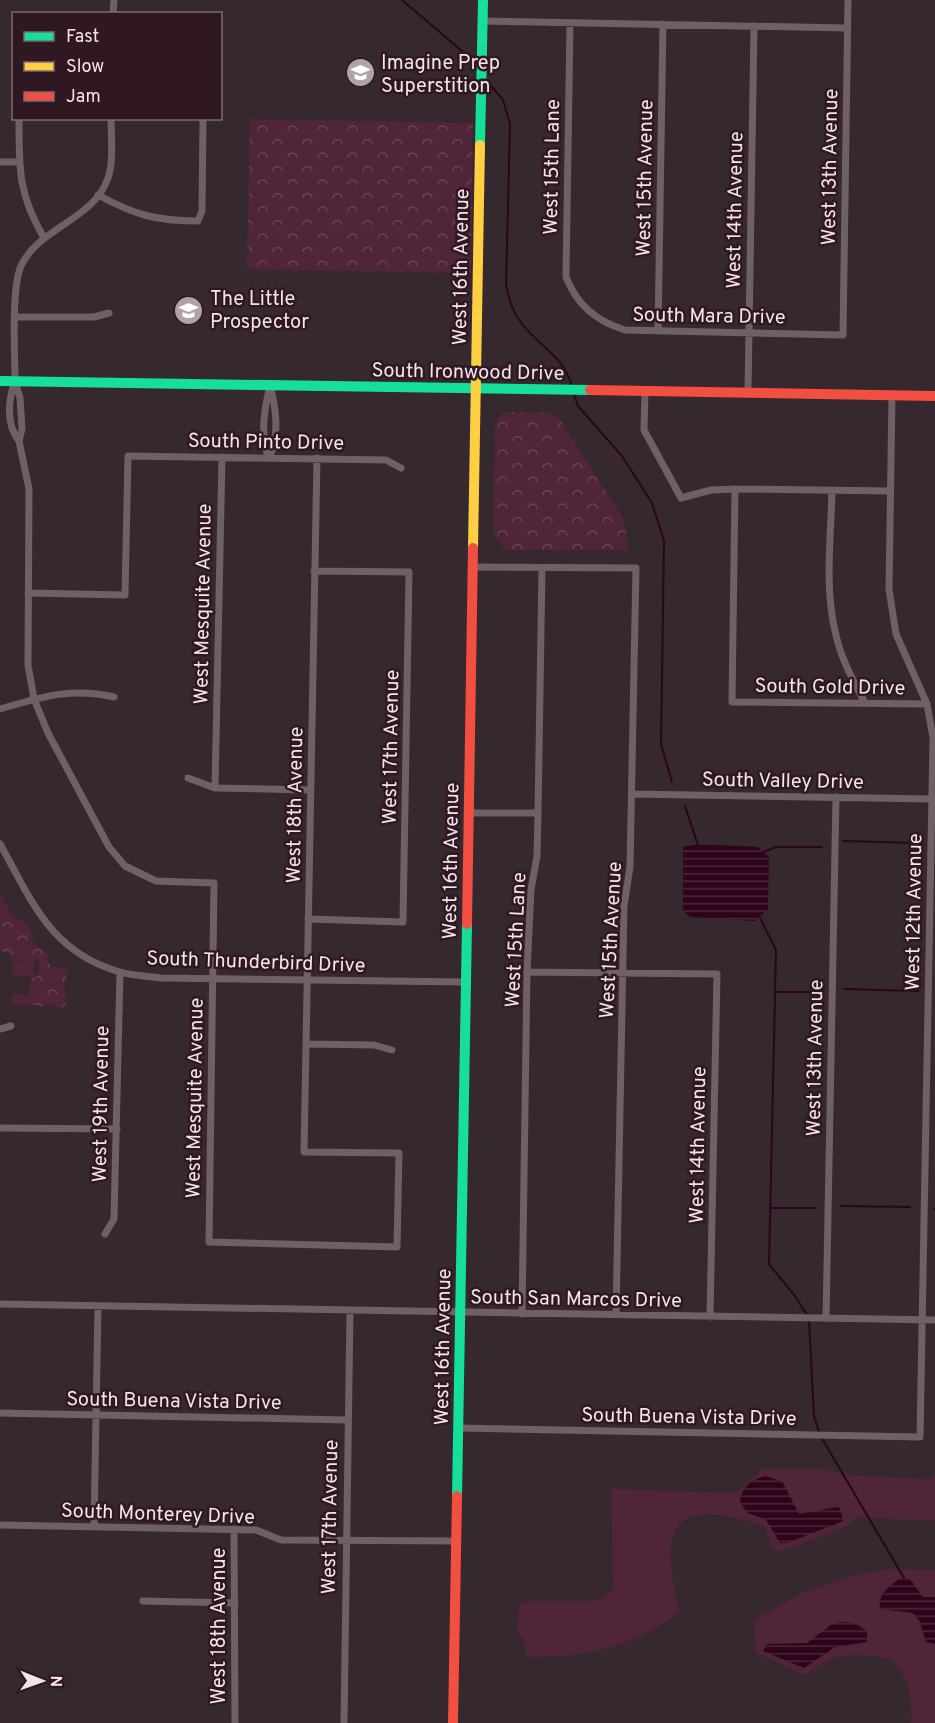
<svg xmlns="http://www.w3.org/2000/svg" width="935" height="1723" font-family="Overpass,sans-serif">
	<defs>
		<pattern id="forest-crowns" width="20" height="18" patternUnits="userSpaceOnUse" patternTransform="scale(1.5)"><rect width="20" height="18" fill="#502539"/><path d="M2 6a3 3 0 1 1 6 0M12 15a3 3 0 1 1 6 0" fill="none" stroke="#6a4456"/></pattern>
		<pattern id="water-rules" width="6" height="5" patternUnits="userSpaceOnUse" patternTransform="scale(1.5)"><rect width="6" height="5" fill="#2d0419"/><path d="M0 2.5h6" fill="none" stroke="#4c283a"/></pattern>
	</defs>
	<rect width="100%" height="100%" fill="#35282e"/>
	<path fill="#502539" d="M 17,959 L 34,959 L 34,976 L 17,976 Z
		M 758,1469 L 819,1469 L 861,1476 L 931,1479 L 935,1472 L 935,1521 L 856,1517 L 850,1525 L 783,1551 L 774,1550 L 764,1526 C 749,1520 734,1518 719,1515 C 653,1506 670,1572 680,1612 C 633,1647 585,1658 526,1657 L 524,1639 L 517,1632 L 519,1605 L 529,1601 L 598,1601 L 613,1590 L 611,1489 L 735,1493 L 758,1474 Z
		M 889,1569 L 935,1570 L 935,1723 L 911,1723 C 912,1693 910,1683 892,1659 C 850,1654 842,1648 805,1675 L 756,1653 L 754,1621 L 800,1594 L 848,1577 Z"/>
	<path fill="url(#forest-crowns)" d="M 250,119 L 473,123 L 471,273 L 247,269 Z
		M 503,412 L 549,413 L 559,418 L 623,518 L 629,550 L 505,550 L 493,533 L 495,424 Z
		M 0,894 L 13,917 L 28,924 L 34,944 L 47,953 L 48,963 L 53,967 L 68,969 L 64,986 L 67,1003 L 62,1008 L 48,1004 L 40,1007 L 36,1005 L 12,1005 L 12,994 L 29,995 L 30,978 L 37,977 L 40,963 L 36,959 L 18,959 L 17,976 L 12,975 L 13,962 L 10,954 L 0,951 Z"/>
	<path fill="url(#water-rules)" d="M 697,844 L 758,847 L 769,857 L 768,909 L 755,921 L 690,917 L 683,910 L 683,847 Z
		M 765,1476 L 782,1481 L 799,1514 L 836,1507 L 840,1508 L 843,1521 L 787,1543 L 780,1543 L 766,1520 L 748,1513 L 740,1503 C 741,1487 751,1480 765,1476 Z
		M 903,1577 L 910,1579 L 923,1597 L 935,1597 L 935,1644 L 926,1642 L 919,1620 L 913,1613 L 880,1609 C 877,1594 891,1584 903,1577 Z
		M 840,1622 L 855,1623 L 867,1631 L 867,1642 L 835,1647 L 804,1668 L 763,1651 L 767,1644 L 807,1643 L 832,1624 Z"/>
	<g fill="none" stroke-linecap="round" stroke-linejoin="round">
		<path stroke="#2d0419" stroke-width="2" d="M 402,0 L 462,51 L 477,69
			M 486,80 L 503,100 L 510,124 L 506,285 C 509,298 511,309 519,320 C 537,346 562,353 572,386
			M 574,394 L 578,406 L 622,456 L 652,503 L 664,541 L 661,744 L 672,782
			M 685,806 L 698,845
			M 843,841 L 919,843
			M 763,852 L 776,847 L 822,847
			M 760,918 L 776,950 L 769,1264 L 795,1296 L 807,1315
			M 844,989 L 918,991
			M 775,992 L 820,992
			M 840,1206 L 910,1207
			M 771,1208 L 816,1208
			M 934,1209 L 935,1209
			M 809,1320 L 814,1416 L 820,1435 L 904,1578"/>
		<path stroke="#705f66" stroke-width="7" d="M 113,14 L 114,0
			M 482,21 L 847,28
			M 570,23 L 566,277 C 577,305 596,321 625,330 L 843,335 L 848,0
			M 19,118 C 19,168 18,194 44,238
			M 0,162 L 19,162
			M 98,195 C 135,215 156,221 198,221 L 202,211 L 203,118
			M 16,317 L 94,317 L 109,313
			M 658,331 L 663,24
			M 15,381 L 20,398 L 22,429 L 19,441 L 29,489 L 28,665 L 34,699 L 48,733 L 109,847 L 125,866 L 156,881 L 214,883 L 209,1242 L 397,1247 L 399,1153 L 304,1152 L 317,458
			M 645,391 L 644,430 L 681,498 L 711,490 L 735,489 L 890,491
			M 748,393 L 754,26
			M 19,441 C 6,425 8,400 15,381 C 15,353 11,289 21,266 C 39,227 94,220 108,178 C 114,160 111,138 111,118
			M 269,458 C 280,437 276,407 270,386
			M 269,458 C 260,437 264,408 270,387
			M 735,489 L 732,702 L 927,704
			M 832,490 C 831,537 824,589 836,635 C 841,659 854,682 865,703
			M 472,567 L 636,568 L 630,867 L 624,906 L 616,1315
			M 28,593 L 125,595 L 128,456 L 386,460 L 401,468
			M 0,709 C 41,697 71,687 114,697
			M 188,778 L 215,788 L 310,790
			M 215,788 L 222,457
			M 632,794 L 932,799
			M 469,813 L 538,813
			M 0,844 C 32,901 50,952 120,972 C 133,976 148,976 161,978 L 465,982
			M 308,919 L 403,922 L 409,572 L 314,571
			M 527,972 L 717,974 L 710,1317
			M 0,1029 L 11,1026
			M 306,1044 L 374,1045 L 392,1050
			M 0,1128 L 117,1129
			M 105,1234 L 114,1219 L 120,972
			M 0,1304 L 935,1320
			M 522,1314 L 527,972 L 531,890 L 537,856 L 538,813 L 542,568
			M 826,1319 L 836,797
			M 0,1413 L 347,1420
			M 458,1428 L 920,1437 L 933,738 L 927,704 L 896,634 L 889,589 L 892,396
			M 0,1525 L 256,1530 L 281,1540 L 457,1541
			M 94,1527 L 98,1306
			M 234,1529 L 235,1723
			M 143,1601 L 235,1603
			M 344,1723 L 350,1311"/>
		<path stroke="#16e098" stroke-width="10" d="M 480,145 L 483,0
			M 0,381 L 590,390
			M 457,1496 L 467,924"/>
		<path stroke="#ffcf43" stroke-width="10" d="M 473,548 L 480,145"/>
		<path stroke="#f24e42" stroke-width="10" d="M 590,390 L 935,396
			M 467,924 L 473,548
			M 453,1723 L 457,1496"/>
	</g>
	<defs>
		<symbol id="school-disc" viewBox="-11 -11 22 22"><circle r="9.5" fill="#b1a2a8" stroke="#301823"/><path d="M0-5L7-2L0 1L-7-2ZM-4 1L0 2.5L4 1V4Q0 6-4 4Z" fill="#fff"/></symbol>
	</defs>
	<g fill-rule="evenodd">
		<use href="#school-disc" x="344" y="56" width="33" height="33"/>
		<use href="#school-disc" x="172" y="294" width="33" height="33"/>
	</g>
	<g text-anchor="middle" stroke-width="5" stroke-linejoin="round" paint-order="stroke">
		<g font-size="20" fill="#f4e3e9" stroke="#301823" text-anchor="start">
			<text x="381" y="69">Imagine Prep<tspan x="381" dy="23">Superstition</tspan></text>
			<text x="210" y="305">The Little<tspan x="210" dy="23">Prospector</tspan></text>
		</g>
		<g font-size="20" fill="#f4e3e9" stroke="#301823">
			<text transform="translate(551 167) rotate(-89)" y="7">West 15th Lane</text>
			<text transform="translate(829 167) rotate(-89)" y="7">West 13th Avenue</text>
			<text transform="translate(644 178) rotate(-89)" y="7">West 15th Avenue</text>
			<text transform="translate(734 210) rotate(-89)" y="7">West 14th Avenue</text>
			<text transform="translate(460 267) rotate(-89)" y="7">West 16th Avenue</text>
			<text transform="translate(709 315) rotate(1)" y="7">South Mara Drive</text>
			<text transform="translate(468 371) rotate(1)" y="7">South Ironwood Drive</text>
			<text transform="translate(266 441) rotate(1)" y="7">South Pinto Drive</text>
			<text transform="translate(202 604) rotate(-89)" y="7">West Mesquite Avenue</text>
			<text transform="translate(830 686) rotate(1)" y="7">South Gold Drive</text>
			<text transform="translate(390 747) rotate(-89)" y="7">West 17th Avenue</text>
			<text transform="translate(783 780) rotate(1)" y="7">South Valley Drive</text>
			<text transform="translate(294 805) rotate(-89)" y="7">West 18th Avenue</text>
			<text transform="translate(450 861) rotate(-89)" y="7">West 16th Avenue</text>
			<text transform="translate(913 912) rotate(-89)" y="7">West 12th Avenue</text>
			<text transform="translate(515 940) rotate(-87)" y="7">West 15th Lane</text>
			<text transform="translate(610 940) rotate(-87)" y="7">West 15th Avenue</text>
			<text transform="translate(256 961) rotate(2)" y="7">South Thunderbird Drive</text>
			<text transform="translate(814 1058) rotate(-89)" y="7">West 13th Avenue</text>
			<text transform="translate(194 1098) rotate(-89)" y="7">West Mesquite Avenue</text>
			<text transform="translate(100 1104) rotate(-89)" y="7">West 19th Avenue</text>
			<text transform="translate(697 1145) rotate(-89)" y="7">West 14th Avenue</text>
			<text transform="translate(576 1298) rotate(1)" y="7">South San Marcos Drive</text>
			<text transform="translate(442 1347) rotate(-89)" y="7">West 16th Avenue</text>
			<text transform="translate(174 1400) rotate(1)" y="7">South Buena Vista Drive</text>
			<text transform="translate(689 1416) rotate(1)" y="7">South Buena Vista Drive</text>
			<text transform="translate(158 1513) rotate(2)" y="7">South Monterey Drive</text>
			<text transform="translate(329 1517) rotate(-89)" y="7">West 17th Avenue</text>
			<text transform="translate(218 1626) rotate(-90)" y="7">West 18th Avenue</text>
		</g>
	</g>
	<rect x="12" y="12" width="210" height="108" fill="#301823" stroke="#7e6972" stroke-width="1.5"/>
	<rect x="24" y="32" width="30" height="9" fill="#16e098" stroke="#7e6972" stroke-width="1.5"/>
	<text x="66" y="42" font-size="18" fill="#f4e3e9">Fast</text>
	<rect x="24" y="62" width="30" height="9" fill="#ffcf43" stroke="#7e6972" stroke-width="1.5"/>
	<text x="66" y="72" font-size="18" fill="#f4e3e9">Slow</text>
	<rect x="24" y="92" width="30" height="9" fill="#f24e42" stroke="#7e6972" stroke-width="1.5"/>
	<text x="66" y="102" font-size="18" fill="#f4e3e9">Jam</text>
	<g transform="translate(42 1681) rotate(91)" stroke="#301823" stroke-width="4.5" paint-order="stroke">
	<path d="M0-4.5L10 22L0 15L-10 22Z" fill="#f4e3e9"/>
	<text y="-9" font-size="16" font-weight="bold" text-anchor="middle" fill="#f4e3e9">N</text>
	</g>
</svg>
